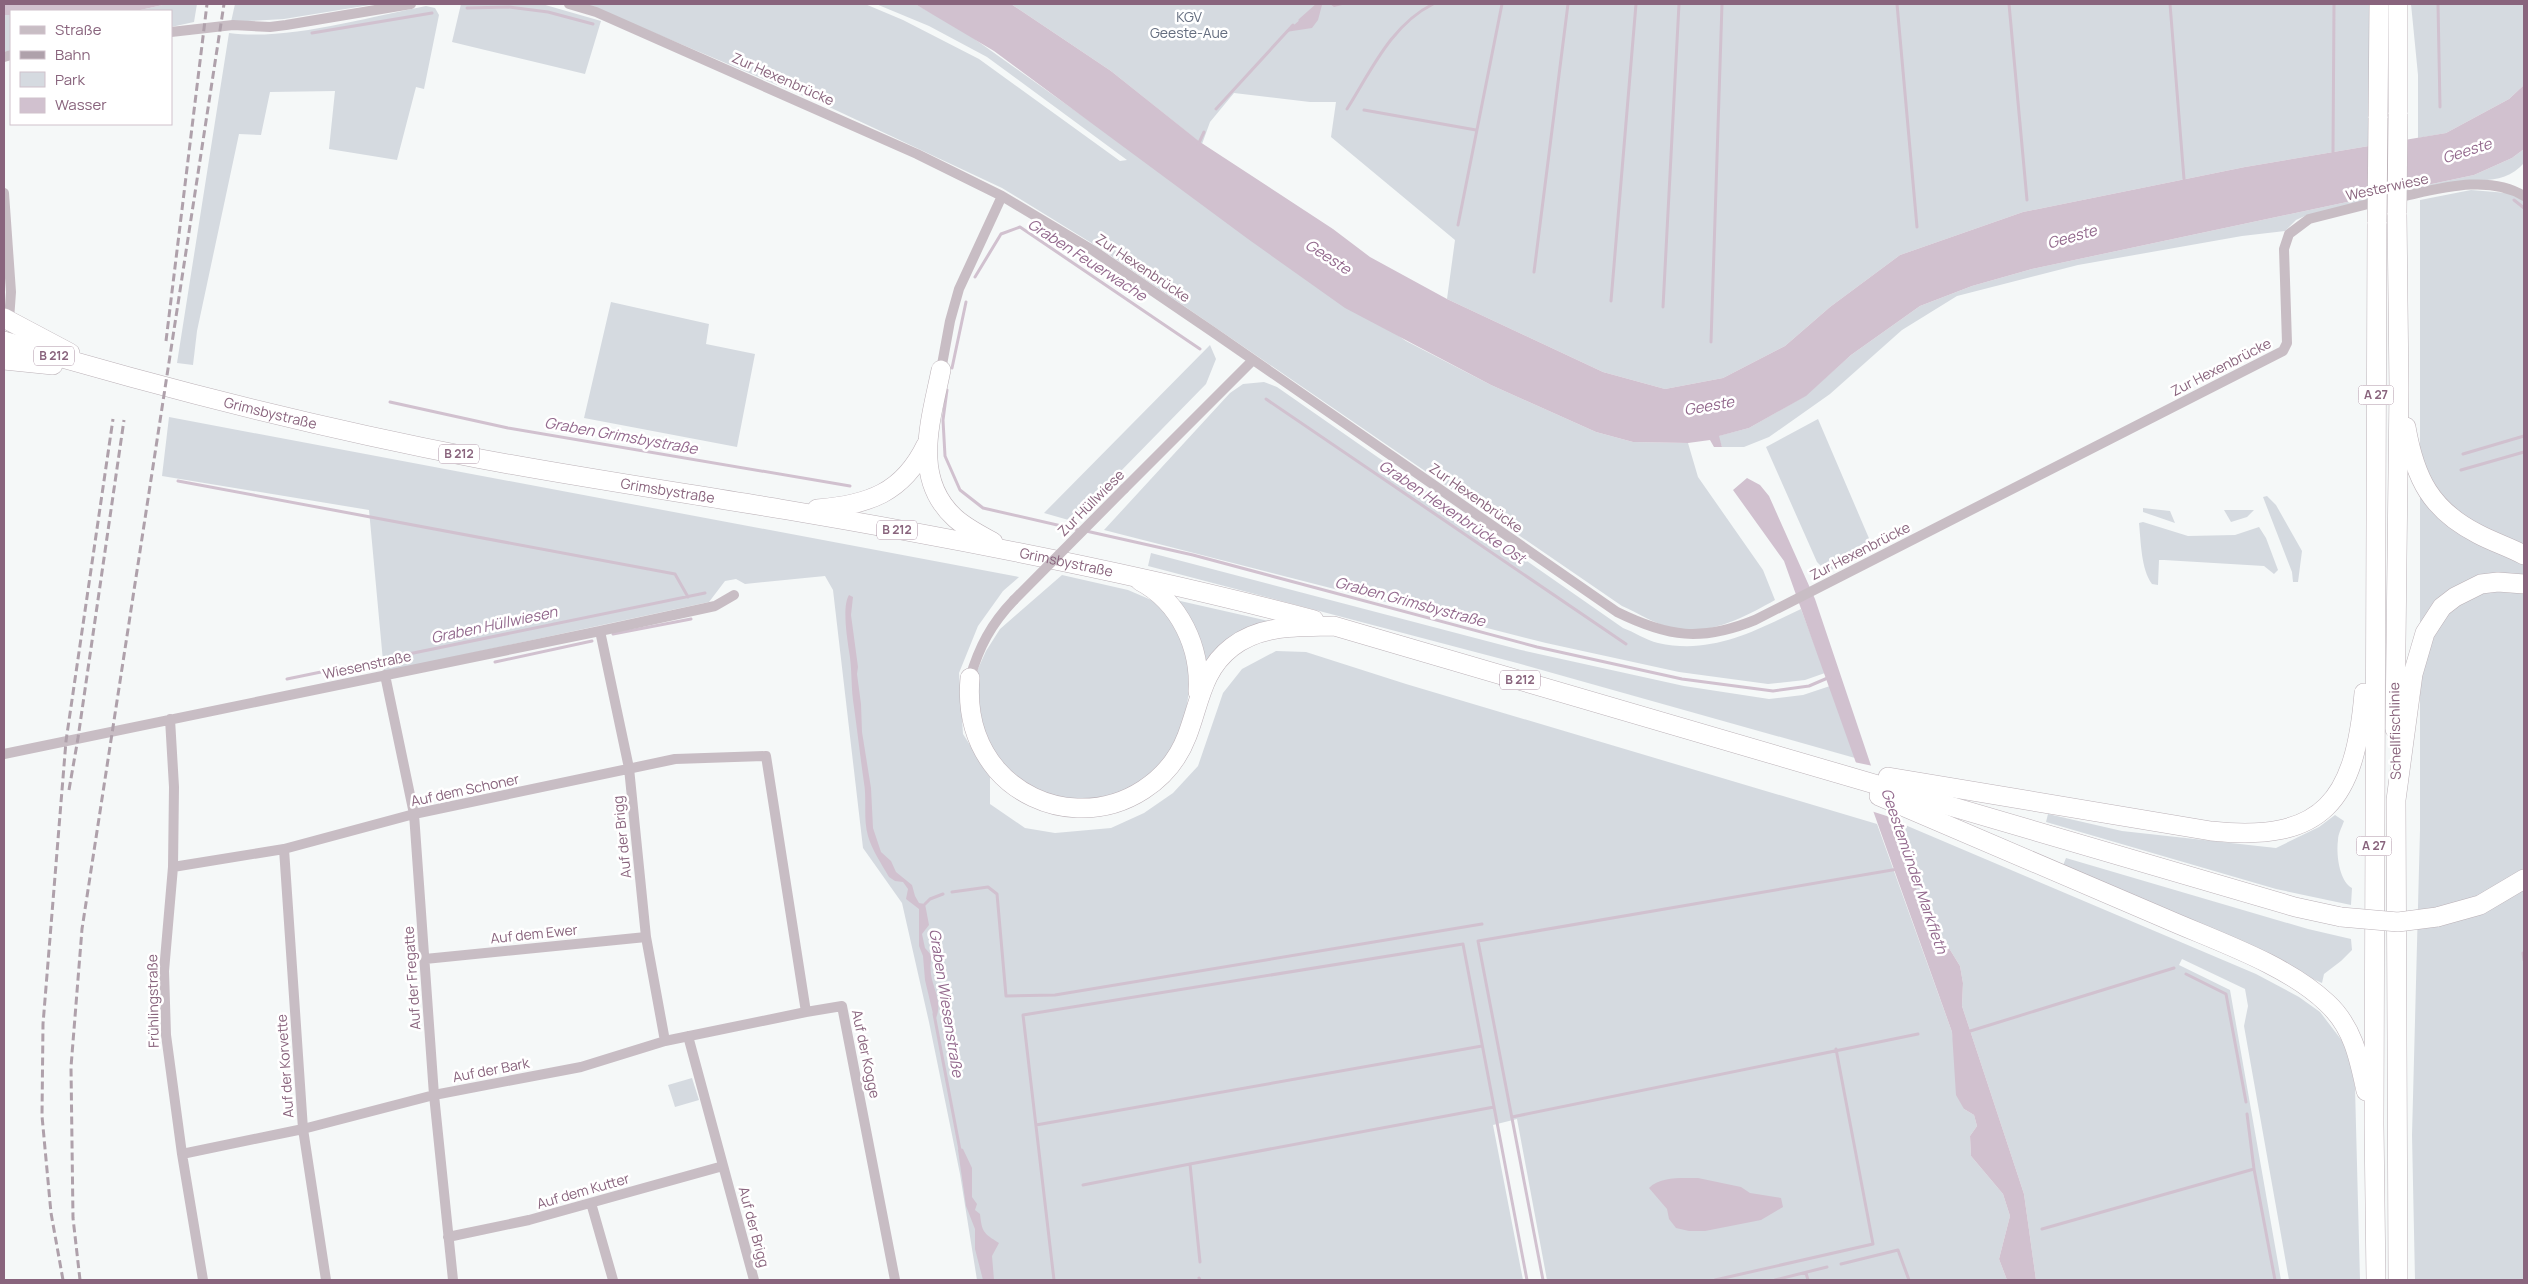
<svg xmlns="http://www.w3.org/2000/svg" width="2528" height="1284" font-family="Manrope,sans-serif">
	<rect width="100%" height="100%" fill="#f5f8f8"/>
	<path fill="#d5dae0" d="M 167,4 L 197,4 L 194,22 L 171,27 L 171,11 L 136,11 Z
		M 235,4 L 376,4 L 284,19 L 231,22 Z
		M 461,4 L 542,4 L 601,21 L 585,74 L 452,42 Z
		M 586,4 L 865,4 L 903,20 L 979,59 L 1120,161 L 1127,160 L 987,57 L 929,26 L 876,4 L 915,4 L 962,30 L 1140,157 L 1406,341 L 1491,385 L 1596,432 L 1633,442 L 1688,443 L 1698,477 L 1763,570 L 1775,600 C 1745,617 1707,637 1672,628 C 1655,624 1638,613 1622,606 L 1098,247 L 1002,188 L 827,106 Z
		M 1011,4 L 2369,4 L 2369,146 L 2245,167 L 2023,212 L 1900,255 L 1830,307 L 1785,346 L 1723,378 L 1665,389 L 1603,372 L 1447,299 L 1455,240 L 1331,137 L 1336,102 L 1310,102 L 1234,93 L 1210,122 L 1202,144 L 1111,71 Z
		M 2411,4 L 2524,4 L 2524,85 L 2509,99 L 2446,133 L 2418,138 L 2418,75 Z
		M 426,6 L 435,8 L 439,15 L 424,89 L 416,87 L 397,160 L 329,149 L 335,91 L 270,92 L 261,135 L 239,134 L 197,331 L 193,365 L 177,363 L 229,33 C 287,41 368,17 426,6 Z
		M 4,15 L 11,15 L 11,50 L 4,52 Z
		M 2524,149 L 2524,163 C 2511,178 2494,181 2475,180 L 2307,215 L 2296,220 L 2285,231 L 2242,236 L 2078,265 L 1957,296 L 1902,330 L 1830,394 L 1769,437 L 1744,447 L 1722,447 L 1718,436 L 1749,428 L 1805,396 L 1851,355 L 1920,306 L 1972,286 L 2032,269 L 2474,175 L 2512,158 Z
		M 2471,190 L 2507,193 L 2524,198 L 2524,1280 L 2415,1280 L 2412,1135 L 2420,830 L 2420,200 Z
		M 611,302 L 709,324 L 706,344 L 755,354 L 737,447 L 584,418 Z
		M 1210,345 L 1216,359 L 1206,384 L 1072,521 L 1044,513 Z
		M 1264,382 L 1277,387 L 1623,628 C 1634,632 1646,640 1658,643 C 1712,655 1755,631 1801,609 L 1825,673 L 1805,680 L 1768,684 L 1679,672 L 1546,643 L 1104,530 L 1230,393 L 1243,384 Z
		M 169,417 L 1019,577 L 1003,591 L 978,626 L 959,673 L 963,734 L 990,777 L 990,804 L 1025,828 L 1055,833 L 1111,828 L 1144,813 L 1173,793 L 1198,766 L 1223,693 L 1242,669 L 1276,651 L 1306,652 L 1406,684 L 1877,824 L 1952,1032 L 1964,1109 L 1974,1115 L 1977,1126 L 1970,1136 L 1971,1156 L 2003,1194 L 2010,1216 L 1999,1259 L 2007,1280 L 1547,1280 L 1517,1119 L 1493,1125 L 1523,1280 L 977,1280 L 960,1174 L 929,1022 L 902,903 L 863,848 L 833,590 L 825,576 L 745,584 L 736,579 L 725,581 L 709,602 L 384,672 L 369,510 L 162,476 Z
		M 1818,419 L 1874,550 L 1827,572 L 1817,562 L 1766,447 Z
		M 2267,496 L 2276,505 L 2302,551 L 2298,582 L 2293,582 L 2292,572 L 2263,497 Z
		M 2143,508 L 2170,511 L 2175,523 L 2143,512 Z
		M 2224,510 L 2254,510 L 2247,517 L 2231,522 Z
		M 2143,522 L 2188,536 L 2235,535 L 2259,527 L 2266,538 L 2278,570 L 2274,574 L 2264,566 L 2164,560 L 2159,560 L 2158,585 L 2152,584 C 2141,569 2141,542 2139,523 Z
		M 1151,553 L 1521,650 L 1684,686 L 1769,699 L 1803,695 L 1830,686 L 1855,758 L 1517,663 L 1148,566 Z
		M 1062,575 L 1128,590 L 1156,602 L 1175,621 L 1192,673 L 1183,729 L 1172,753 L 1130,792 L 1082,803 L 1027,788 L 987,748 L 973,691 L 977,671 L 986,651 L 1000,629 Z
		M 1167,598 L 1277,623 L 1203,673 Z
		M 2048,814 L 2122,831 L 2276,848 L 2319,827 L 2335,815 L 2344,821 C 2342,827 2338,834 2338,840 C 2336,854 2339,881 2352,888 L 2351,905 L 2276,889 L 2046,822 Z
		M 1891,819 L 2256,974 L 2299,997 L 2320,1012 L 2343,1042 L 2351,1062 L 2355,1087 L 2360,1280 L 2289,1280 L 2244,1026 L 2248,1006 L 2245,989 L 2182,959 L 2179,965 L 2230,990 L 2281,1280 L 2036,1280 L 2024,1194 L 1962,1006 L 1963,983 L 1960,966 L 1925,909 L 1895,837 Z
		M 2066,858 L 2308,929 L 2351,939 L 2352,950 L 2341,961 L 2324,974 L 2322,983 L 2062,868 Z
		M 692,1078 L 699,1100 L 675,1107 L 668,1085 Z"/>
	<path fill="#d1c1cf" d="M 4,4 L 167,4 L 136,11 L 11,11 L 11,15 L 4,15 Z
		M 915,4 L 1011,4 L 1111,71 L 1200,142 L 1333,229 L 1370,257 L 1447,299 L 1603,372 L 1665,389 L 1723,378 L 1785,346 L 1830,307 L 1900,255 L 2023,212 L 2245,167 L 2446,133 L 2509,99 L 2524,85 L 2524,149 L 2512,158 L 2474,175 L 2032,269 L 1972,286 L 1920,306 L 1851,355 L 1806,396 L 1749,428 L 1719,436 L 1722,447 L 1714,447 L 1710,440 L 1688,443 L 1633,442 L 1596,432 L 1491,385 L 1345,308 L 1248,239 L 994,51 Z
		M 1318,4 L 1346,4 L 1334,7 L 1330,4 L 1322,5 L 1318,20 L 1312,28 L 1286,32 Z
		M 1747,478 L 1760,485 L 1769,496 L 1815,599 L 1895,837 L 1925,909 L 1960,966 L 1963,983 L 1962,1006 L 2024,1194 L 2036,1280 L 2007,1280 L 1999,1259 L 2010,1216 L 2003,1194 L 1971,1156 L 1970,1136 L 1977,1126 L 1974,1115 L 1964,1109 L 1956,1095 L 1952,1032 L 1784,561 L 1733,490 Z
		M 849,595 L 853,597 L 851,615 L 858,667 L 857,674 L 861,704 L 862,732 L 871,788 L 873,828 L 881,852 L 891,861 L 896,872 L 912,885 L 915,896 L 919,903 L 925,904 L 929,925 L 922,934 L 925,948 L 932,956 C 925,983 945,996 936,1018 L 934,1018 L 925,980 L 923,956 L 919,946 L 919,909 L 906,899 L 908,889 L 903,882 L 895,881 L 889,877 C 881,863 872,850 868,836 C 863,819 867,800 864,783 C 860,755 857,728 853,700 C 851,683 852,667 849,651 C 847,637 842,606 849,595 Z
		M 960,1148 L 963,1149 L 972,1168 L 972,1197 L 977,1204 L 975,1210 L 980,1214 C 982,1232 983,1233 999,1243 L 992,1256 L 994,1280 L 983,1280 L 975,1249 L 975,1229 L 966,1206 L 958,1150 Z
		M 1698,1178 L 1741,1187 L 1750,1193 L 1781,1198 L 1783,1207 L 1761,1220 L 1705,1231 L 1689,1231 L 1676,1228 L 1669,1219 L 1667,1209 L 1649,1188 C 1660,1176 1683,1178 1698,1178 Z"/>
	<path fill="#f5f8f8" d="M 1854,762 L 1873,766 L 1893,818 L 1871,811 Z"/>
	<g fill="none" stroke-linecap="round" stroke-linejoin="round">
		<path stroke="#d1c1cf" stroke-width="3" d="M 1897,4 L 1917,227
			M 2009,4 L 2027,200
			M 2170,4 L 2184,179
			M 2438,4 L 2440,107
			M 467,8 L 509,7 L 548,12 L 593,24
			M 1300,20 L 1318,4
			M 312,33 L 432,13
			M 1216,109 L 1293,25
			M 1347,109 C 1371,71 1391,25 1433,4
			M 1364,110 L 1476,130
			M 1198,145 L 1204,132
			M 2333,152 L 2334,4
			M 2514,200 L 2524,208
			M 1458,225 L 1502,4
			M 1534,272 L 1568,4
			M 975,277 L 1001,234 L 1020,227 L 1200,349
			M 1611,301 L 1636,4
			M 1663,307 L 1679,4
			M 1711,342 L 1722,4
			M 952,368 L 966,302
			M 947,390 L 943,420 L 945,456 L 960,490 L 983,508 L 1079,530
			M 1266,399 L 1626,644
			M 390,402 L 508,428 L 850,486
			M 2463,454 L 2524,436
			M 2461,470 L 2524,452
			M 178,481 L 675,574 L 688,597
			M 1086,531 L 1193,555 L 1537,647 L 1682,679 L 1773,691 L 1809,686 L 1830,677
			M 613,634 L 691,619
			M 495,662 L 592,641
			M 287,679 L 705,593
			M 952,892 L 988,887 L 997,894 L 1006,996 L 1055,995 L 1482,924
			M 925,904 L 930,899 L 943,894
			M 2523,953 L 2524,960
			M 2186,974 L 2226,994 L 2246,1102
			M 934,1014 L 960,1150
			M 1967,1032 L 2174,968
			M 2247,1114 L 2254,1169
			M 1512,1117 L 1918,1034
			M 1036,1125 L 1482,1046
			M 1190,1164 L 1494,1107
			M 1083,1185 L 1190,1164 L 1200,1262
			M 2042,1229 L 2254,1169 L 2275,1280
			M 1841,1264 L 1898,1250 L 1909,1280
			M 1806,1273 L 1808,1280
			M 1199,1278 L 1200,1280
			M 1054,1280 L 1023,1015 L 1463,944 L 1527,1280
			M 1543,1280 L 1478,941 L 1898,869
			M 1715,1280 L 1873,1244 L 1836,1049
			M 1775,1280 L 1827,1267"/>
		<defs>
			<g id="highway">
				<path d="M 2398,114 L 2398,4"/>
				<path d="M 2378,118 L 2379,4"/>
				<path d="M 4,318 L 70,353"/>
				<path id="s1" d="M 4,341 C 161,388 320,428 481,459 C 582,478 685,493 787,510 C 964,540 1140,574 1314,620"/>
				<path d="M 4,360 L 53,365"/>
				<path d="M 941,370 C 931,420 911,478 955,518 C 966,528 980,535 993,542"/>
				<path d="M 2406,427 C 2415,479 2431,510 2478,534 C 2493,542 2509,547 2524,555"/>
				<path d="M 817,509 C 868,505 903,493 926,445"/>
				<path d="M 1140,581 C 1180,602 1201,648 1198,692"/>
				<path d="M 970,678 C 967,712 975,744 997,770 C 1017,793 1047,807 1077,808 C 1125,810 1170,781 1187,736 C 1200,702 1202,670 1232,647 C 1262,624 1300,627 1334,626 L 2295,907 L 2341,917"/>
				<path d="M 2395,729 L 2399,389 L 2397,213"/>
				<path d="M 1888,777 L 2211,831 C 2324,843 2355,800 2364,693"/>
				<path d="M 1879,796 C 1974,837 2069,878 2164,918 C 2216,941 2286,964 2327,1003 C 2353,1027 2359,1058 2366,1091"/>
				<path d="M 2437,917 L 2480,905 L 2524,879"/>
				<path d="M 2376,1280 L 2374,1124 L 2377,222"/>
				<path d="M 2398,1280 L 2396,800 L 2413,674 L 2425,633 L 2442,607 L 2455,597 L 2481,584 L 2498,582 L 2524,584"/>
			</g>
		</defs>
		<use href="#highway" stroke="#bbb1b7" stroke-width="20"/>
		<path stroke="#c8bdc4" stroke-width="10" d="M 569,4 L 596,12 L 917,154 L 1002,196 L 1094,251 L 1213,332 L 1617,612 C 1668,637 1701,642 1755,620 L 2283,351 L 2287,343 L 2284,249 L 2289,234 L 2309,219 L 2380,201
			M 171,32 L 233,25 L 270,27 L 286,25 L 411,4
			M 4,57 L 11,55
			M 4,193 L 11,292 L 9,320
			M 2395,198 C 2435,190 2487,173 2524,196
			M 941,370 L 950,321 L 959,289 L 1002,196
			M 1124,489 L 1253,360
			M 600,631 L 629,768 L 646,937 L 665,1041
			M 385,675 L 414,814 L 434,1095 L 453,1280
			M 970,678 C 979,647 991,624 1014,600
			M 170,719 L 174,787 L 173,867 L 164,971 L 166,1035 L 182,1154 L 203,1280
			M 4,754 L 600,631 L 715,606 L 734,595
			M 284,849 L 303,1129 L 326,1280
			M 173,867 L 284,849 L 414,814 L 675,759 L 766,756 L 806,1012 L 842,1006 L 895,1280
			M 425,959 L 646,937
			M 688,1036 L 754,1280
			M 182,1154 L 303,1129 L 434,1095 L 581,1067 L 665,1041 L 806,1012
			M 591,1203 L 613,1280
			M 448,1237 L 529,1220 L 723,1166"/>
		<use href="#highway" stroke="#fff" stroke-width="19"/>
		<path stroke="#afa1ab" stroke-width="3" stroke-dasharray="8 4" stroke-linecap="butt" d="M 166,341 L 207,4
			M 69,790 L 78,738 L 124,420
			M 63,1280 L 51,1213 L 42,1116 L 43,1024 L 66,741 L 113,419
			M 80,1280 L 73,1218 L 71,1067 L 82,929 L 224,4"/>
		<defs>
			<path id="highway-bridge" d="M 2397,213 L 2398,114
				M 2377,222 L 2378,118
				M 2341,917 L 2398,922 L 2437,917"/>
		</defs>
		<use href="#highway-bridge" stroke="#bbb1b7" stroke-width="20" stroke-linecap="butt"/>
		<path stroke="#c8bdc4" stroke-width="10" d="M 1014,600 L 1124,489"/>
		<use href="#highway-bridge" stroke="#fff" stroke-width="19"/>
	</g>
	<g text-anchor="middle" stroke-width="5" stroke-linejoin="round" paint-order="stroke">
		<g fill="#fff" stroke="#ac92a4" stroke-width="1">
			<rect x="34" y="346.5" width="40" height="19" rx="4"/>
			<rect x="2358.5" y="385.5" width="35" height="19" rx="4"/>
			<rect x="439" y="444.5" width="40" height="19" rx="4"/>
			<rect x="877" y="520.5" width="40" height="19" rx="4"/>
			<rect x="1500" y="670.5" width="40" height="19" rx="4"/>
			<rect x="2356.5" y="836.5" width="35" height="19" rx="4"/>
		</g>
		<g font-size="12" font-weight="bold" fill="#89647d">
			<text x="54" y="360">B 212</text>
			<text x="2376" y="399">A 27</text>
			<text x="459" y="458">B 212</text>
			<text x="897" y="534">B 212</text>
			<text x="1520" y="684">B 212</text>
			<text x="2374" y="850">A 27</text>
		</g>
		<g font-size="14" fill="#646d7f" stroke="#fff">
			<text x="1189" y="22">KGV<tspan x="1189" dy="16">Geeste-Aue</tspan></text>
		</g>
		<g font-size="14" fill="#89647d" stroke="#fff">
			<text transform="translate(783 79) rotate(24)" y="5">Zur Hexenbrücke</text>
			<text transform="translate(2387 187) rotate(-12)" y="5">Westerwiese</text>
			<text transform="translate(1143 268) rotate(34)" y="5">Zur Hexenbrücke</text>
			<text transform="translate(2221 367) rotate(-27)" y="5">Zur Hexenbrücke</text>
			<text dy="5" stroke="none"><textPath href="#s1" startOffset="276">Grimsbystraße</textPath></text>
			<text dy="5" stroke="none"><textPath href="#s1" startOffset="681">Grimsbystraße</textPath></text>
			<text transform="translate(1476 498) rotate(35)" y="5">Zur Hexenbrücke</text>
			<text transform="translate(1091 503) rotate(-45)" y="5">Zur Hüllwiese</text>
			<text transform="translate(1860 551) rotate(-27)" y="5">Zur Hexenbrücke</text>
			<text dy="5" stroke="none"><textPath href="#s1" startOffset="1086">Grimsbystraße</textPath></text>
			<text transform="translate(367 665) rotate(-12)" y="5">Wiesenstraße</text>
			<text transform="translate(2395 731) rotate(-91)" y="5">Schellfischlinie</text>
			<text transform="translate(465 790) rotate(-12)" y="5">Auf dem Schoner</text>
			<text transform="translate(622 837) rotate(-96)" y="5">Auf der Brigg</text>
			<text transform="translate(534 934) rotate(-6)" y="5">Auf dem Ewer</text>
			<text transform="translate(412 978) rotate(-94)" y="5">Auf der Fregatte</text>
			<text transform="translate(153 1001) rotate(-91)" y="5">Frühlingstraße</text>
			<text transform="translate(866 1054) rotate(78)" y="5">Auf der Kogge</text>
			<text transform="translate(285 1066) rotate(-94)" y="5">Auf der Korvette</text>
			<text transform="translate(491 1070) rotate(-11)" y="5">Auf der Bark</text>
			<text transform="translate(583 1191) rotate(-16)" y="5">Auf dem Kutter</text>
			<text transform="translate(754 1227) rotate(75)" y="5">Auf der Brigg</text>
		</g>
		<g font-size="15" font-style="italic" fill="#93698d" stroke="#fff">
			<text transform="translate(2467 151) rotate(-18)" y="5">Geeste</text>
			<text transform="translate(2072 237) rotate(-16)" y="5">Geeste</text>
			<text transform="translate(1328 257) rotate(33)" y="5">Geeste</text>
			<text transform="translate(1087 260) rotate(33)" y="5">Graben Feuerwache</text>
			<text transform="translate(1709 406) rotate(-10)" y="5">Geeste</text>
			<text transform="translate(621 436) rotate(10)" y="5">Graben Grimsbystraße</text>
			<text transform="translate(1452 512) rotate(34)" y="5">Graben Hexenbrücke Ost</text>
			<text transform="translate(1410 602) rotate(15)" y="5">Graben Grimsbystraße</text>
			<text transform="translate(494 625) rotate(-12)" y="5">Graben Hüllwiesen</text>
			<text transform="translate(1914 871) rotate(71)" y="5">Geestemünder Markfleth</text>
			<text transform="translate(946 1003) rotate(81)" y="5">Graben Wiesenstraße</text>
		</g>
	</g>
	<rect width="2528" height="1284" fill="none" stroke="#89647d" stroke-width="10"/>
	<rect x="10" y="10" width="162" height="115" fill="#ffffff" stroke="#d0c1cb"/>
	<rect x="20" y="26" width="25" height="8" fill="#c8bdc4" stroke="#d0c1cb"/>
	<text x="55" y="35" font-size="15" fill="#89647d">Straße</text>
	<rect x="20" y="51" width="25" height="8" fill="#afa1ab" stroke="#d0c1cb"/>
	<text x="55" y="60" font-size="15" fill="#89647d">Bahn</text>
	<rect x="20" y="72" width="25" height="15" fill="#d5dae0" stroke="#d0c1cb"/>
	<text x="55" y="85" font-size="15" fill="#89647d">Park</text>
	<rect x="20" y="98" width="25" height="15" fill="#d1c1cf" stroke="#d0c1cb"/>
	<text x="55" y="110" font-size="15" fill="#89647d">Wasser</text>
</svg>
